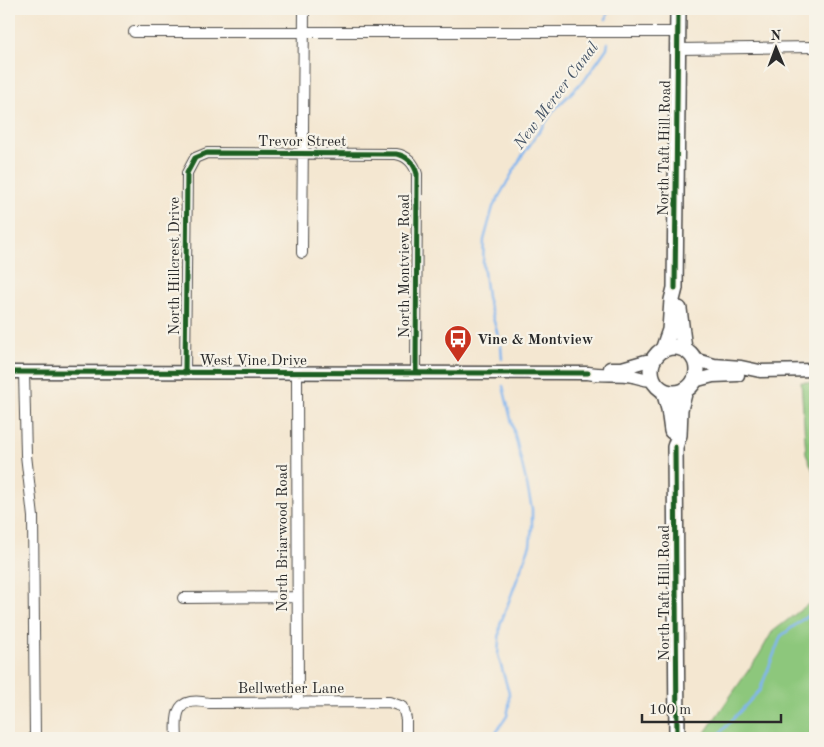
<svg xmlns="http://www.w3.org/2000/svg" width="824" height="747" font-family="'Old Standard TT',serif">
	<rect width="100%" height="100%" fill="#f7f3e8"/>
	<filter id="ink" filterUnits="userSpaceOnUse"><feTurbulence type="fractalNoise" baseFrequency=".02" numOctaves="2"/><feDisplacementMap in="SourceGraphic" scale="10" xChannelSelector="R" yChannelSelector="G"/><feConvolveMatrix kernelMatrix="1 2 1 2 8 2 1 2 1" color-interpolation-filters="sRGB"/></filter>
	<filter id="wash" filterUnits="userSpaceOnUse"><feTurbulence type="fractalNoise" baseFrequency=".0096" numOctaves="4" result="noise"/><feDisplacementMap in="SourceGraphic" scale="20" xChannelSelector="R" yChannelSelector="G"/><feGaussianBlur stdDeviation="1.12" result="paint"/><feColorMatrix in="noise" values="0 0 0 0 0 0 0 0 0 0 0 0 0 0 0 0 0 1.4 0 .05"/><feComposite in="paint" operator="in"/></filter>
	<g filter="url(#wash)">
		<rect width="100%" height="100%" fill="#f4e7d1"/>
		<path fill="#8dc77c" stroke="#5c7954" d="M 801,382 L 815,382 L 815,476 L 806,454 Z
			M 815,595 L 815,738 L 691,738 L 691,734 L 704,734 L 759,655 L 772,632 L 811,602 Z"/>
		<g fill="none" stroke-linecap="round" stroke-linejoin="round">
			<path stroke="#81b5ef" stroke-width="2.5" d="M 606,19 L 609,9
				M 502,359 L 501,346 L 487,297 L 483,263 L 484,240 L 493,207 L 522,156 L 555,109 L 586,78 L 607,48 L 608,43
				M 815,416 L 813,421 L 815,436
				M 492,738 L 507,716 L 509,706 L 509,693 L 498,655 L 500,625 L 530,545 L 532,527 L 532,509 L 527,485 L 503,386
				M 717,738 L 719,734 L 760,690 L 781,636 L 815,610"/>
		</g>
	</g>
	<g filter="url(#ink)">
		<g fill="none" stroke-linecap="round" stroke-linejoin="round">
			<defs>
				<path id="minor" d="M 134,32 L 678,32
					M 678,49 L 815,47
					M 302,253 L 304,9
					M 24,372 L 26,455 L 33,517 L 35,738
					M 185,373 L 187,173 L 195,158 L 207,153 L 396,154 C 408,156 414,163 417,174 L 416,373
					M 297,373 L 298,703
					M 183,598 L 297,597
					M 177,738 C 175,712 177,696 209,703 L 389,702 L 403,707 L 406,719 L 406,738"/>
				<path id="tertiary" d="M 694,359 L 714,365 L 741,367 L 760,371 L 815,370
					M 610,368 L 622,368 L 646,361 L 653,361
					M 9,372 L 588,373 C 603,376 618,373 633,376 C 640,378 646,380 653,380
					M 694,381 L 713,376 L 738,375"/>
				<path id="secondary" d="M 679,309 L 684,349
					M651 370a23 23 0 1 1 46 0a23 23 0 1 1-46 0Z
					M 663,350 L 670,330 L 672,300 L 675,288 L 678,9
					M 664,391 L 669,409 L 672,431
					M 677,738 L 675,447 L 679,435 L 680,409 L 685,390"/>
			</defs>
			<use href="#minor" stroke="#494744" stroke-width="12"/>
			<use href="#tertiary" stroke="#494744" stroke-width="15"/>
			<use href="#secondary" stroke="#494744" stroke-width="18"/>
			<use href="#minor" stroke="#fff" stroke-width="10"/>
			<use href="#tertiary" stroke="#fff" stroke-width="12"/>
			<use href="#secondary" stroke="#fff" stroke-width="15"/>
			<defs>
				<path id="cycleway" d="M 675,288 L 678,9
					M 9,372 L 588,373
					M 185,373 L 187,173 L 195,158 L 207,153 L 396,154 C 408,156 414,163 417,174 L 416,373
					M 675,447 L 677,738"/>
			</defs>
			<use href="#cycleway" stroke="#f7f3e8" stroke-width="8"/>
			<use href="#cycleway" stroke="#1b5e20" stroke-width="5"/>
		</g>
	</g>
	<defs>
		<symbol id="bus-pin" viewBox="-11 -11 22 30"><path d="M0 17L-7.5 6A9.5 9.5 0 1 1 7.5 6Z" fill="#c8321e" stroke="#f7f3e8"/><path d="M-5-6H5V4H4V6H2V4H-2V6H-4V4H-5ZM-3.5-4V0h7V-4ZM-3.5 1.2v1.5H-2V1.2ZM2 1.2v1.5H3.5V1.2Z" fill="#fff"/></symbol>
	</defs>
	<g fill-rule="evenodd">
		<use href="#bus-pin" x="442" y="323" width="32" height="43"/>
	</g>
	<g text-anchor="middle" stroke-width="4.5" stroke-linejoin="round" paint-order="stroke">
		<g font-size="15" fill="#2b2b2b" stroke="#f7f3e8">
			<text x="302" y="146">Trevor Street</text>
			<text transform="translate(664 148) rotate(-89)" y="5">North Taft Hill Road</text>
			<text transform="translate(174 266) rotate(-90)" y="5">North Hillcrest Drive</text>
			<text transform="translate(404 266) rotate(-90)" y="5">North Montview Road</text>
			<text x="253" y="365">West Vine Drive</text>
			<text transform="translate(282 538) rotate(-90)" y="5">North Briarwood Road</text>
			<text transform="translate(664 593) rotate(-90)" y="5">North Taft Hill Road</text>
			<text x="291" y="693">Bellwether Lane</text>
		</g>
		<g font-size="15" font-weight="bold" fill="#2b2b2b" stroke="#f7f3e8" text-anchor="start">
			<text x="477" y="344">Vine &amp; Montview</text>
		</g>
		<g font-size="16" font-style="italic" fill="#455466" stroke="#f7f3e8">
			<text transform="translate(555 95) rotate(-53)" y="6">New Mercer Canal</text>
		</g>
	</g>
	<rect width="824" height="747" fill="none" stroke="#f7f3e8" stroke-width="30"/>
	<g transform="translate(776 48) rotate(359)" stroke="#f7f3e8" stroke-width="4" paint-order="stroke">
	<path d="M0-4L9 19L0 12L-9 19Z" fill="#2b2b2b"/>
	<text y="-8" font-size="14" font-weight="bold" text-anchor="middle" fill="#2b2b2b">N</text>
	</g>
	<path d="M642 714v8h139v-8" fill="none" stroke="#2b2b2b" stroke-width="2.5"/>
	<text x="649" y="714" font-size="15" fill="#2b2b2b" stroke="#f7f3e8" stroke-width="4" paint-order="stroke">100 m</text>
</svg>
